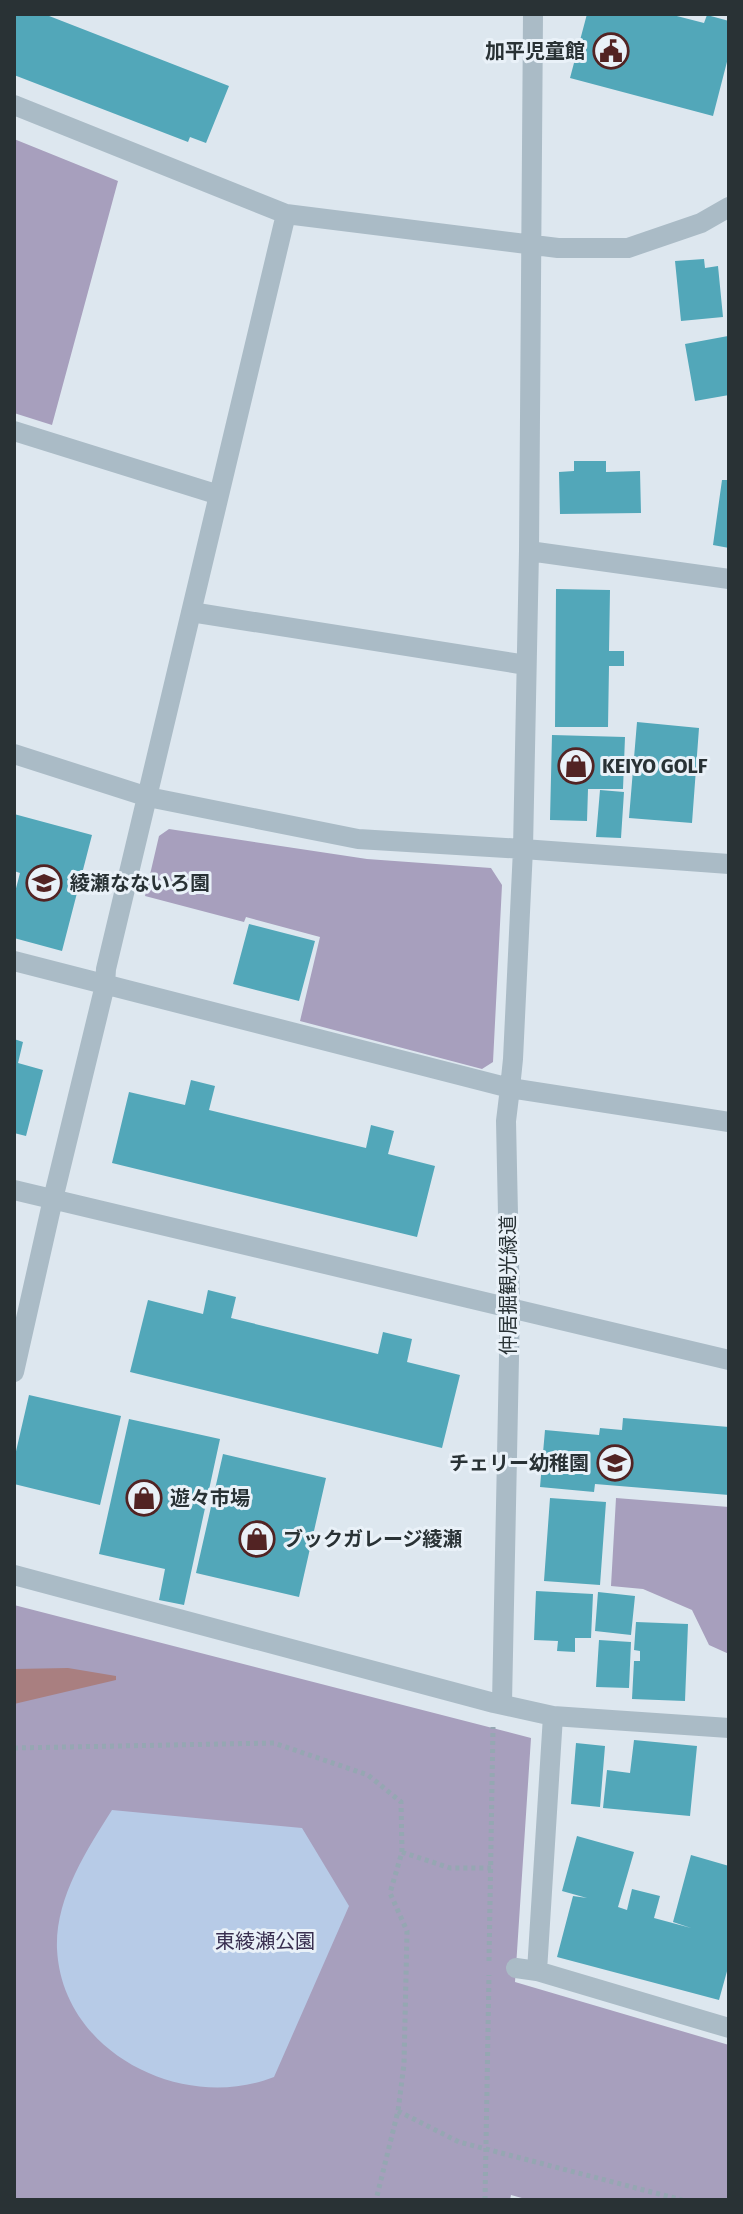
<svg xmlns="http://www.w3.org/2000/svg" width="743" height="2214" font-family="'Fira Sans','Noto Sans JP',sans-serif">
	<rect width="100%" height="100%" fill="#dde7ef"/>
	<path fill="#a79fbd" d="M 14,139 L 118,181 L 52,425 L 14,413 Z
		M 169,829 L 367,859 L 491,868 L 502,885 L 493,1062 L 482,1069 L 300,1021 L 320,937 L 246,917 L 244,922 L 145,896 L 159,836 Z
		M 616,1498 L 729,1507 L 729,1654 L 709,1645 L 692,1610 L 643,1589 L 611,1586 Z
		M 14,1605 L 531,1738 L 515,1982 L 729,2045 L 729,2200 L 529,2200 L 511,2195 L 510,2200 L 14,2200 Z"/>
	<path fill="#b7cbe7" d="M 112,1810 L 302,1828 L 349,1906 L 274,2077 C 183,2113 62,2053 57,1949 C 55,1899 86,1851 112,1810 Z"/>
	<path fill="#a97f80" d="M 68,1668 L 116,1676 L 116,1680 L 14,1704 L 14,1669 Z"/>
	<path fill="#52a7b9" d="M 14,14 L 44,14 L 229,86 L 206,143 L 190,137 L 188,142 L 14,75 Z
		M 587,14 L 669,14 L 704,23 L 707,15 L 729,21 L 729,54 L 713,116 L 570,78 Z
		M 704,259 L 705,268 L 718,266 L 723,317 L 681,321 L 675,261 Z
		M 728,336 L 729,395 L 695,401 L 685,344 Z
		M 574,461 L 606,461 L 606,472 L 640,471 L 641,513 L 560,514 L 559,472 L 574,471 Z
		M 722,480 L 729,480 L 729,548 L 713,545 Z
		M 556,589 L 610,590 L 609,651 L 624,651 L 624,666 L 609,666 L 608,727 L 555,727 Z
		M 637,722 L 699,728 L 692,823 L 629,818 Z
		M 552,735 L 625,737 L 623,789 L 588,789 L 587,821 L 550,820 Z
		M 600,790 L 624,792 L 621,838 L 596,837 Z
		M 14,814 L 92,835 L 62,951 L 14,938 L 14,896 L 20,873 L 14,871 Z
		M 249,924 L 315,941 L 299,1001 L 233,984 Z
		M 14,1039 L 23,1042 L 18,1063 L 43,1070 L 26,1136 L 14,1133 Z
		M 191,1080 L 215,1086 L 209,1110 L 366,1148 L 371,1125 L 394,1131 L 388,1154 L 435,1166 L 417,1237 L 112,1163 L 129,1092 L 185,1105 Z
		M 208,1290 L 236,1297 L 231,1318 L 378,1354 L 383,1332 L 412,1339 L 407,1362 L 460,1375 L 442,1448 L 130,1372 L 148,1300 L 203,1314 Z
		M 29,1395 L 121,1416 L 100,1505 L 14,1484 L 14,1460 Z
		M 623,1418 L 729,1427 L 729,1495 L 595,1484 L 594,1492 L 540,1487 L 545,1430 L 599,1435 L 600,1428 L 622,1430 Z
		M 129,1419 L 220,1439 L 184,1605 L 159,1600 L 165,1569 L 99,1554 Z
		M 223,1454 L 326,1478 L 299,1597 L 196,1573 Z
		M 550,1498 L 606,1502 L 600,1585 L 544,1581 Z
		M 536,1591 L 593,1594 L 591,1638 L 575,1638 L 575,1652 L 557,1651 L 558,1641 L 534,1640 Z
		M 598,1592 L 635,1596 L 631,1635 L 595,1631 Z
		M 636,1622 L 688,1624 L 685,1701 L 632,1699 L 634,1661 L 640,1661 L 640,1651 L 634,1650 Z
		M 599,1640 L 631,1642 L 629,1688 L 596,1687 Z
		M 634,1740 L 697,1746 L 690,1816 L 603,1808 L 607,1770 L 630,1773 Z
		M 576,1743 L 605,1746 L 600,1807 L 571,1804 Z
		M 577,1836 L 634,1852 L 618,1907 L 627,1910 L 632,1889 L 660,1896 L 654,1918 L 691,1928 L 673,1922 L 691,1855 L 729,1866 L 729,1964 L 719,2000 L 557,1957 L 573,1896 L 587,1898 L 562,1891 Z"/>
	<g fill="none" stroke-linecap="round" stroke-linejoin="round">
		<path stroke="#95a7b2" stroke-width="5" stroke-dasharray="4 4" stroke-linecap="butt" d="M 14,1748 L 274,1743 L 368,1775 L 401,1802 L 402,1852 L 390,1893 L 407,1931 L 404,2064 L 398,2111 L 376,2200
			M 402,1852 L 450,1868 L 491,1868
			M 489,1961 L 493,1727
			M 398,2111 L 459,2142 L 682,2200
			M 485,2200 L 489,1975"/>
		<path stroke="#aabbc6" stroke-width="20" d="M 14,105 L 286,214 L 558,248 L 628,248 L 701,223 L 729,207
			M 14,431 L 219,495
			M 529,551 L 729,579
			M 191,612 L 526,665
			M 14,754 L 148,797 L 358,839 L 523,849 L 729,864
			M 14,961 L 510,1088 L 513,1059 L 523,849 L 529,551 L 533,14
			M 14,1190 L 729,1360
			M 14,1372 L 53,1199 L 105,985 L 106,969 L 286,214
			M 14,1575 L 494,1703 L 553,1716 L 729,1728
			M 502,1703 L 510,1308 L 506,1121 L 510,1088 L 729,1122
			M 516,1968 L 537,1971 L 729,2028
			M 537,1971 L 553,1716"/>
	</g>
	<defs>
		<symbol id="civic-ring" viewBox="-11 -11 22 22"><circle r="9.5" fill="#e9f1f8" stroke="#522323" stroke-width="1.5"/><path d="M-.6-6.5H3V-4.5H.6V-3L4-1V1h2V6H-6V1h2V-1L-.6-3ZM-1.2 2.5V6h2.4V2.5Z" fill="#522323"/></symbol>
		<symbol id="shop-ring" viewBox="-11 -11 22 22"><circle r="9.5" fill="#e9f1f8" stroke="#522323" stroke-width="1.5"/><path d="M-5-2.5h2.3a2.7 3.5 0 0 1 5.4 0H5L5.5 6h-11ZM-1.5-2.5h3a1.5 2.3 0 0 0-3 0Z" fill="#522323"/></symbol>
		<symbol id="school-ring" viewBox="-11 -11 22 22"><circle r="9.5" fill="#e9f1f8" stroke="#522323" stroke-width="1.5"/><path d="M0-5L7-2L0 1L-7-2ZM-4 1L0 2.5L4 1V4Q0 6-4 4Z" fill="#522323"/></symbol>
	</defs>
	<g fill-rule="evenodd">
		<use href="#civic-ring" x="591" y="31" width="40" height="40"/>
		<use href="#shop-ring" x="556" y="746" width="40" height="40"/>
		<use href="#school-ring" x="24" y="863" width="40" height="40"/>
		<use href="#school-ring" x="595" y="1443" width="40" height="40"/>
		<use href="#shop-ring" x="124" y="1478" width="40" height="40"/>
		<use href="#shop-ring" x="237" y="1519" width="40" height="40"/>
	</g>
	<g text-anchor="middle" stroke-width="6" stroke-linejoin="round" paint-order="stroke">
		<g font-size="20" font-weight="bold" fill="#293235" stroke="#e9f1f8" text-anchor="start">
			<text x="585" y="58" text-anchor="end">加平児童館</text>
			<text x="602" y="773">KEIYO GOLF</text>
			<text x="70" y="890">綾瀬なないろ園</text>
			<text x="589" y="1470" text-anchor="end">チェリー幼稚園</text>
			<text x="170" y="1505">遊々市場</text>
			<text x="283" y="1546">ブックガレージ綾瀬</text>
		</g>
		<g font-size="20" fill="#293235" stroke="#e9f1f8">
			<text transform="translate(508 1285) rotate(-90)" y="7">仲居掘観光緑道</text>
		</g>
		<g font-size="20" fill="#392f50" stroke="#e9f1f8">
			<text x="265" y="1948">東綾瀬公園</text>
		</g>
	</g>
	<rect width="743" height="2214" fill="none" stroke="#293235" stroke-width="32"/>
</svg>
